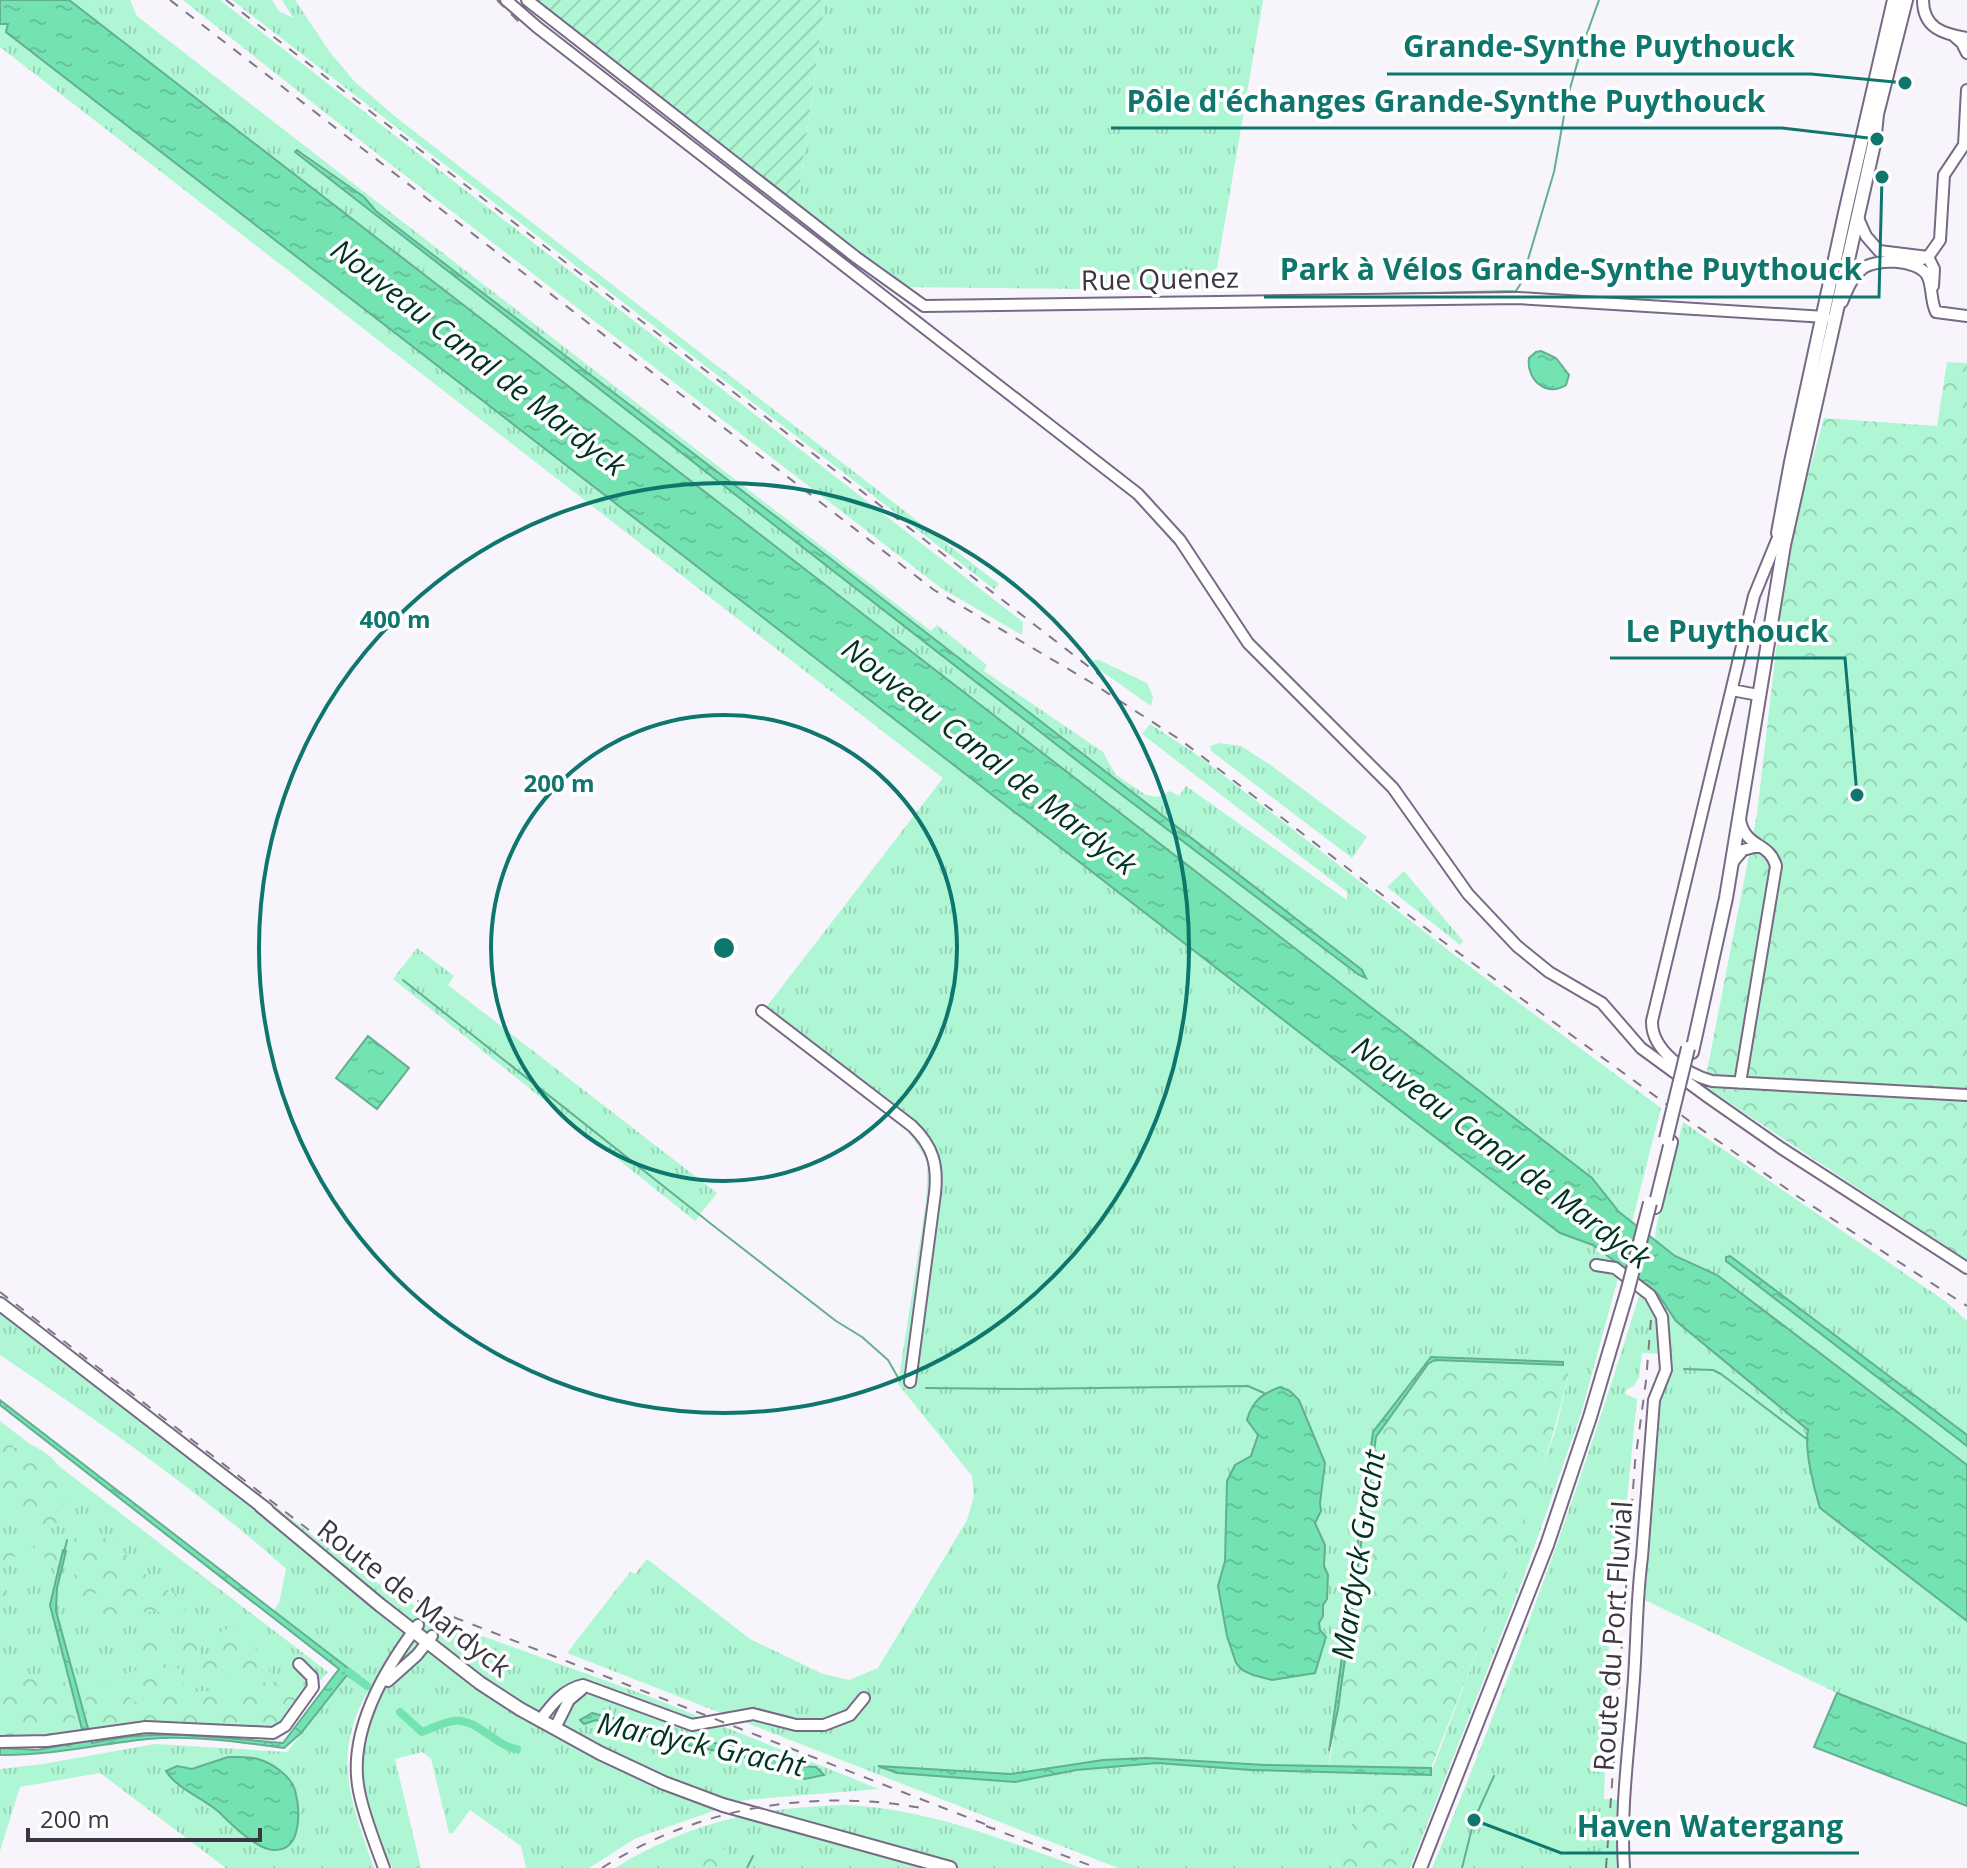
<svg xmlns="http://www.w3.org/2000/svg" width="1967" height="1868" font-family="'Open Sans',sans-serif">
	<defs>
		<pattern id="grass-tufts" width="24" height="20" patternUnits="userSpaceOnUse" patternTransform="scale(2)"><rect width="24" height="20" fill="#aff7d4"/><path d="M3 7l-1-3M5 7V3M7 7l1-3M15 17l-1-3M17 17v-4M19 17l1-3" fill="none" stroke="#97d4b7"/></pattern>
		<pattern id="forest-crowns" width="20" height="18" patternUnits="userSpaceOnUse" patternTransform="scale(2)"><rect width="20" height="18" fill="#aff7d4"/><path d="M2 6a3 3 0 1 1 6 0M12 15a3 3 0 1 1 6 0" fill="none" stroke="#97d4b7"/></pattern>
		<pattern id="garden-furrows" width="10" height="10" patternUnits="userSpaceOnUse" patternTransform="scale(2)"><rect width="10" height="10" fill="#aff7d4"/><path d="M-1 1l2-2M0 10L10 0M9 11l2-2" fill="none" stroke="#97d4b7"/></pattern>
		<pattern id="water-ripples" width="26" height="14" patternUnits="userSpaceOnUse" patternTransform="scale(2)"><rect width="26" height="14" fill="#74e3b2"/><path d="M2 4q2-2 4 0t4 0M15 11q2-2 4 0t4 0" fill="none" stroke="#65c39a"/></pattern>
	</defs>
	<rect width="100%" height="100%" fill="#f8f4fb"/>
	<path fill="url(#grass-tufts)" fill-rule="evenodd" d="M 69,0 L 130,0 L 137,16 L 931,631 L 937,625 L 987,665 L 984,671 L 1103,752 L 1115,774 L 1146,795 L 1158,797 L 1170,791 L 1179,796 L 1186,786 L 1347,900 L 1347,892 L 1142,734 L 1150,724 L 1196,754 L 1457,957 L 1661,1108 L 1632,1222 L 1614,1208 L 1592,1178 ZM 303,152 L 364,197 L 376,211 L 424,248 L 1007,695 L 1359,975 L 1093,773 L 296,153 Z
		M 183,0 L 220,0 L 1023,622 L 1022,635 L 941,588 L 380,156 Z
		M 232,0 L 272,0 L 279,11 L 293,18 L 282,0 L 295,0 L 329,51 L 355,82 L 397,118 L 999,584 L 994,589 Z
		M 825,0 L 1263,0 L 1217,268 L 1202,290 L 893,287 L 796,213 Z
		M 6,22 L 8,24 L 6,32 L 1418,1124 L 1560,1233 L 1593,1245 L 1621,1267 L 1581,1414 L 1523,1579 L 1410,1868 L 1395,1868 L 1511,1561 L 1557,1425 L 1570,1369 L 1563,1365 L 1563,1362 L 1431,1357 L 1374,1432 L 1328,1748 L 1330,1751 L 1329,1767 L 1146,1758 L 1103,1760 L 1011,1774 L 881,1766 L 897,1773 L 1015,1782 L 1076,1770 L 1157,1763 L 1251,1770 L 1373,1773 L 1334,1868 L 1118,1868 L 567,1653 L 630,1572 L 635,1574 L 647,1559 L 750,1639 L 823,1674 L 849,1680 L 878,1668 L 967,1520 L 974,1496 L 972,1476 L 898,1384 L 926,1202 L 928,1161 L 905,1127 L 760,1015 L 943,778 L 0,47 L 0,24 Z
		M 1099,660 L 1147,683 L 1153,697 L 1151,706 L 1087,661 Z
		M 1219,743 L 1241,746 L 1272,766 L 1367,837 L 1352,858 L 1211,751 L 1210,746 Z
		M 1404,871 L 1463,941 L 1460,945 L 1387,887 Z
		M 417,948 L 454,976 L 448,985 L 717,1193 L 695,1221 L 393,979 Z
		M 1683,1122 L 1945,1301 L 1967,1321 L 1967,1435 L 1730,1256 L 1726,1257 L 1726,1261 L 1967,1446 L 1967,1465 L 1717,1275 L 1687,1263 L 1655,1240 L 1656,1227 Z
		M 1643,1283 L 1658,1294 L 1676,1321 L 1808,1431 C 1804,1449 1814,1489 1820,1508 L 1967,1621 L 1967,1744 L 1837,1693 L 1645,1600 L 1658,1401 L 1670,1374 L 1672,1354 L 1642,1353 L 1639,1377 L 1634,1386 L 1627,1389 L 1625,1394 L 1637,1399 L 1621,1559 L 1612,1554 L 1604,1799 L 1620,1800 L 1619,1868 L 1432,1868 C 1512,1676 1582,1482 1643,1283 Z
		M 0,1295 L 363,1574 L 410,1603 L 463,1629 L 648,1696 L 879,1789 L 745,1800 L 636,1838 L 589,1868 L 526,1868 L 521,1846 L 470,1810 L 453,1833 L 449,1833 L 431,1759 L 422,1752 L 395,1759 L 421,1868 L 392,1868 C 380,1838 358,1789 361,1757 C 363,1737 370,1721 379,1703 L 367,1693 C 331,1757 352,1804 374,1868 L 226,1868 L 100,1773 L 20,1787 L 0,1851 L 0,1769 L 43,1764 L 155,1744 L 287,1752 L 347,1674 L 353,1680 L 357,1675 L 273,1611 L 279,1603 L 286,1569 C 197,1489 99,1422 0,1355 Z
		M 0,1421 L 328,1672 L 280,1725 L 196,1724 L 0,1739 Z
		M 845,1805 C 930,1809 1002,1839 1081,1868 L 615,1868 C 693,1821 755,1808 845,1805 Z"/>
	<path fill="url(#forest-crowns)" d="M 1947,362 L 1967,363 L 1967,1261 L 1704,1086 L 1757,814 L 1788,547 L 1824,418 L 1937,426 Z
		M 1435,1360 L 1563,1365 L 1570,1368 C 1538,1506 1482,1637 1431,1768 L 1329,1767 L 1376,1437 L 1428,1364 Z
		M 0,1421 L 12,1446 L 24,1456 L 31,1455 L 32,1445 C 69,1464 70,1483 60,1521 C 38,1532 21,1527 7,1506 C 6,1505 0,1498 0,1496 C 0,1483 0,1437 0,1421 Z
		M 86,1533 L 115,1541 L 130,1559 L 129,1569 L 123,1577 L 72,1607 L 61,1584 L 71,1574 L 93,1578 L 82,1560 L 64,1560 L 68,1541 Z
		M 60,1547 L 63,1550 L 57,1569 L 42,1555 L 7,1557 L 1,1566 C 5,1580 13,1597 0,1608 L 0,1549 Z
		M 137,1573 L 151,1575 C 163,1592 176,1591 187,1603 L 185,1611 C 170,1612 154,1611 139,1613 C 121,1615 88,1633 78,1611 C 91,1600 108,1596 121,1586 C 128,1580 128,1576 137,1573 Z
		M 230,1627 C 245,1631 264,1659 271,1674 L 206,1682 L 202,1679 L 201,1668 L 212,1653 L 215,1635 Z
		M 169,1632 L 191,1637 L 201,1636 L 203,1639 L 199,1659 L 192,1663 L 173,1656 L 142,1657 L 134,1651 L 133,1646 C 144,1636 155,1633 169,1632 Z
		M 161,1663 L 180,1669 L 184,1686 L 175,1695 L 302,1678 L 307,1681 L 308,1688 L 280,1725 L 270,1731 L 92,1732 L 85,1704 L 87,1690 C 109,1675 135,1701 150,1715 L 156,1710 L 140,1700 L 121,1678 L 124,1674 Z
		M 60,1672 C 68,1689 83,1720 69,1735 L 0,1739 L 0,1685 L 24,1675 Z
		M 1373,1773 L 1431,1775 L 1395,1868 L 1334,1868 Z
		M 713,1844 L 727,1850 L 733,1868 L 678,1868 C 683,1850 696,1848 713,1844 Z"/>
	<path fill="url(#garden-furrows)" d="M 536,0 L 825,0 L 796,213 L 694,124 Z"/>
	<path fill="url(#water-ripples)" stroke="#63af91" stroke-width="2" d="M 0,0 L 69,0 L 1592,1178 L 1619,1212 L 1675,1256 L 1717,1275 L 1967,1465 L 1967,1621 L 1820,1508 C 1814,1489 1804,1449 1808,1430 L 1676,1321 L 1658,1294 L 1593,1245 L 1560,1233 L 1418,1124 L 6,32 L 8,24 L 0,24 Z
		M 297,150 L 364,197 L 376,211 L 424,248 L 783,522 L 1362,970 L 1366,978 L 1359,975 L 1093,773 L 295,152 Z
		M 1541,351 L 1556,358 L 1569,375 L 1566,385 C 1546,398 1526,379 1529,358 L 1536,352 Z
		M 368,1036 L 409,1068 L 377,1109 L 336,1078 Z
		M 1730,1256 L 1967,1435 L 1967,1446 L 1726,1261 L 1726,1257 Z
		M 1431,1357 L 1563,1362 L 1563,1365 L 1435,1360 L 1428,1364 L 1376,1437 L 1338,1709 L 1329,1751 L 1373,1432 Z
		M 1280,1387 L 1290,1391 L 1299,1400 L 1325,1463 L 1320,1503 L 1321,1511 L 1315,1523 L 1325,1545 L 1324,1566 L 1328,1575 L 1327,1599 L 1323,1605 L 1323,1616 L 1319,1623 L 1320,1630 L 1326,1637 L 1315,1673 L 1272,1680 L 1253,1675 L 1242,1670 L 1236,1663 L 1227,1636 L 1218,1586 L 1225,1561 L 1227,1481 L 1235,1465 L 1251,1456 L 1258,1435 L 1247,1420 C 1252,1401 1262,1394 1280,1387 Z
		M 0,1400 L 357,1675 L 354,1680 L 347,1675 L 301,1733 L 284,1748 C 240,1742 192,1735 148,1739 C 98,1744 50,1756 0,1755 L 0,1748 L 37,1750 L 85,1741 L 50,1605 L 63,1550 L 66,1551 L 57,1588 L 56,1611 L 92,1743 C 159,1727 216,1738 283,1743 L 339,1669 L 0,1405 Z
		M 1837,1693 L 1967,1744 L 1967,1806 L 1814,1747 Z
		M 592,1713 L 706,1742 L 738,1746 L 799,1766 L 816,1767 L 824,1775 L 805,1779 L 741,1756 L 644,1736 L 596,1720 L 584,1724 L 580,1720 Z
		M 228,1757 C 238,1757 248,1756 258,1759 C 272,1763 291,1776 295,1790 C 300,1808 303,1851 274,1850 C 257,1850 231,1824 219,1812 C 203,1798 176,1788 166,1771 L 177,1766 L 192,1769 Z
		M 1146,1758 L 1266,1765 L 1431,1768 L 1431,1775 L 1251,1770 L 1157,1763 L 1076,1770 L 1015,1782 L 897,1773 L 878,1766 L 1011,1774 L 1103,1760 Z"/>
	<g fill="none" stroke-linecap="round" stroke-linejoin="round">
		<path stroke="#63af91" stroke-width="2" d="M 1297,296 L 1516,291 L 1521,283 L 1554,172 L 1567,99 L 1581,50 L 1599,0
			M 403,980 L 715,1227 L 836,1321 L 862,1337 L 888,1360 L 900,1381
			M 1684,1369 L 1713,1370 L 1721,1374 L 1808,1440
			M 926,1388 L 1022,1389 L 1248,1386 L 1264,1393
			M 64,1553 L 67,1540
			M 747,1868 L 753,1856
			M 1462,1868 L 1474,1820 L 1494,1776"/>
		<path stroke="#74e3b2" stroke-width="8" d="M 349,1672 L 367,1686
			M 400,1712 L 422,1732 C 432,1728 442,1723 453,1721 C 477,1717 494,1746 517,1749"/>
		<defs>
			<path id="minor" d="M 506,0 L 537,27 L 1138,494 L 1180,540 L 1248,643 L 1393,788 L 1468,894 L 1517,946 L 1549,972 L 1602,1003 L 1641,1048 L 1708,1097 L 1781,1148 L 1967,1268
				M 527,0 L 857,258 L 924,306 L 1518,298 L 1825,317
				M 1923,0 C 1923,28 1943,34 1967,38
				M 1954,36 L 1962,43 L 1967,53
				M 1858,218 L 1866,236 L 1879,251 L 1928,257 L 1934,269 L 1933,286
				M 1911,263 L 1928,257 L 1940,240 L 1944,175 L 1964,145 L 1967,90
				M 1842,302 C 1847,290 1852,277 1862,269 C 1875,258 1917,259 1927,275 C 1933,286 1930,300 1936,312 L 1967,316
				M 1777,540 L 1754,596 L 1652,1021 C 1651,1050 1686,1074 1712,1081 L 1967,1095
				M 1732,690 L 1758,695
				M 1732,863 L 1743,850 L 1758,846
				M 762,1011 L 912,1126 C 933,1146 938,1165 935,1193 L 910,1382
				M 1740,1083 L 1776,866 C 1770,842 1745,848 1740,820
				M 1596,1265 L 1615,1268 L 1650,1295 L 1662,1317 L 1666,1370 L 1654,1400 L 1642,1557 C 1636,1601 1637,1646 1633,1691 C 1629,1749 1620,1809 1624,1868
				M 388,1681 L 417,1655 L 432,1636
				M 541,1719 C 552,1704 564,1689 583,1685 L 692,1725 L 753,1714 L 796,1725 L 824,1725 L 850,1715 L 864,1698
				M 555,1728 L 569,1700 L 581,1690
				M 0,1742 L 47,1741 L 146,1727 L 273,1733 L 285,1726 L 313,1687 L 312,1677 L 299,1664
				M 384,1868 C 375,1843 364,1817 359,1791 C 347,1732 384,1670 418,1625"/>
			<path id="major" d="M 1778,533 L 1791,462 L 1845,213 L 1894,0
				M 1692,1052 L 1726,898 L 1784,545 L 1874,144 L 1877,114 L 1906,0
				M 1655,1207 L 1671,1142
				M 0,1304 L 267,1510
				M 261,1506 L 380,1605 L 480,1683 L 520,1709 L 600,1753 L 664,1783 L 723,1805 L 950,1868
				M 1420,1868 L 1547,1545 L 1590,1417 L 1628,1289"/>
		</defs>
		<use href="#minor" stroke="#786985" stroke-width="14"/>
		<use href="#major" stroke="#786985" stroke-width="16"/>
		<use href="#minor" stroke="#fff" stroke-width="10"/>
		<use href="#major" stroke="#fff" stroke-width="12"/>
		<path stroke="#7f7984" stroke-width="2" stroke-dasharray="10 10" stroke-linecap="butt" d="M 170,0 L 934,590 L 1092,683 L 1182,741 L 1441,940 L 1688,1120 L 1800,1198 L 1967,1306
			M 226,0 L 1106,680
			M 497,0 L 520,23
			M 0,1292 L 353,1564 L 394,1590 L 448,1615 L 995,1828
			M 986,1826 L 1097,1868
			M 602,1868 C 696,1808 811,1788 921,1808
			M 1606,1868 L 1635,1462 L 1646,1381 L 1651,1319"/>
		<defs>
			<path id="major-bridge" d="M 1666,1139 L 1688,1048
				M 1628,1289 L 1650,1203"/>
		</defs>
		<use href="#major-bridge" stroke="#786985" stroke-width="16" stroke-linecap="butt"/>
		<use href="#major-bridge" stroke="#fff" stroke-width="12"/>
	</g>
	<g fill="none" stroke="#0f766e" stroke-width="4">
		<circle cx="724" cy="948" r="233"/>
		<circle cx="724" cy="948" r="465"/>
	</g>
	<g text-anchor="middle" stroke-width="7" stroke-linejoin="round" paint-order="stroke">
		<g font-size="28" fill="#3c3643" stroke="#fff">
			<text transform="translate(1160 279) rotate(-1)" y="10">Rue Quenez</text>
			<text transform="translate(414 1598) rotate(38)" y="10">Route de Mardyck</text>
			<text transform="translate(1613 1636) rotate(-86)" y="10">Route du Port Fluvial</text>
		</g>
		<g font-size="30" font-style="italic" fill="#003422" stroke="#fff">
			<text transform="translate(478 358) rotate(38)" y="10">Nouveau Canal de Mardyck</text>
			<text transform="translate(989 757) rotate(38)" y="10">Nouveau Canal de Mardyck</text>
			<text transform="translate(1501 1153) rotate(37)" y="10">Nouveau Canal de Mardyck</text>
			<text transform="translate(1359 1555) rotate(-81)" y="10">Mardyck Gracht</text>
			<text transform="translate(701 1745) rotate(12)" y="10">Mardyck Gracht</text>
		</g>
	</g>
	<circle cx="724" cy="948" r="12" fill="#0f766e" stroke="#fff" stroke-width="4"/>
	<g font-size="24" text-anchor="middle" font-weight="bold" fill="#0f766e" stroke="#fff" stroke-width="7" stroke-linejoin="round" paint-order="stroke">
		<text x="395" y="628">400 m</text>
		<text x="559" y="792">200 m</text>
	</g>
	<path fill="none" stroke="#0f766e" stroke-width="3" d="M1905 83L1811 74H1387M1877 139L1782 128H1111M1882 177L1879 297H1264M1857 795L1845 658H1610M1474 1820L1561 1853H1859"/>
	<g fill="#0f766e" stroke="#fff" stroke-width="3">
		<circle cx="1905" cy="83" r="8"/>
		<circle cx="1877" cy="139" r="8"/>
		<circle cx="1882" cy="177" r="8"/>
		<circle cx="1857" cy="795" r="8"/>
		<circle cx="1474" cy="1820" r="8"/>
	</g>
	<g font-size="30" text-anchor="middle" font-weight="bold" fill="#0f766e" stroke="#fff" stroke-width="7" stroke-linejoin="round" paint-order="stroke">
		<text x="1599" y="57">Grande-Synthe Puythouck</text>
		<text x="1446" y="112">Pôle d'échanges Grande-Synthe Puythouck</text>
		<text x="1571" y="280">Park à Vélos Grande-Synthe Puythouck</text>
		<text x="1727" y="642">Le Puythouck</text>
		<text x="1710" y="1837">Haven Watergang</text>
	</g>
	<path d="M28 1828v12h232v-12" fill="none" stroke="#3c3643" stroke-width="4"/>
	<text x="40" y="1828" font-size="24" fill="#3c3643" stroke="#ffffff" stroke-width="6" paint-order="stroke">200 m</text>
</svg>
